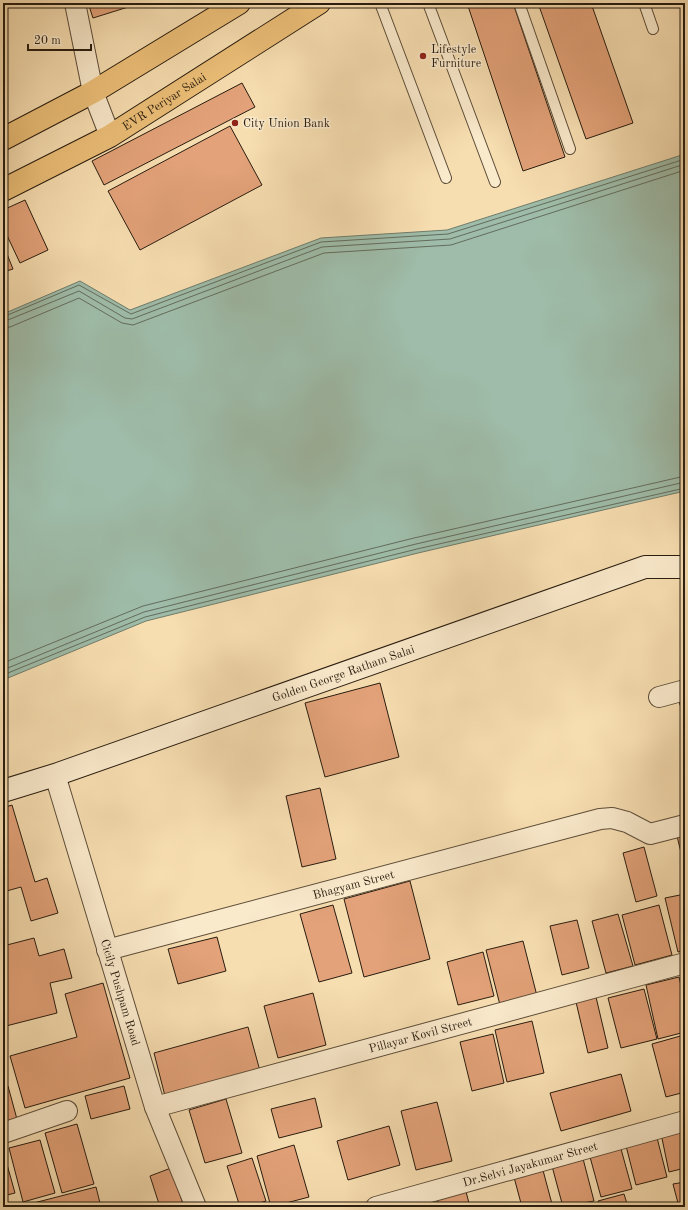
<svg xmlns="http://www.w3.org/2000/svg" width="688" height="1210" font-family="'Old Standard TT',serif">
	<rect width="100%" height="100%" fill="#f7deb1"/>
	<filter id="stains"><feTurbulence type="fractalNoise" baseFrequency=".005" numOctaves="4"/><feColorMatrix values="0 0 0 0 .2 0 0 0 0 .09 0 0 0 0 .02 0 0 0 .5 -.17"/></filter>
	<radialGradient id="worn" r=".72"><stop offset=".6" stop-color="#630" stop-opacity="0"/><stop offset="1" stop-color="#630" stop-opacity=".3"/></radialGradient>
	<path fill="#9ebca9" stroke="#6f7c6b" d="M 685,154 L 685,491 L 418,553 L 146,621 L 3,680 L 3,314 L 80,281 L 130,310 L 321,238 L 447,230 Z"/>
	<g fill="none" stroke-linecap="round" stroke-linejoin="round">
		<path stroke="#636c5c" stroke-width="1" d="M 3,317 L 79,285 L 131,314 L 321,242 L 448,234 L 685,159
			M 3,322 L 79,291 L 125,318 L 132,319 L 322,247 L 450,239 L 685,164
			M 3,328 L 10,327 L 79,298 L 122,323 L 133,325 L 324,253 L 451,245 L 685,170
			M 3,663 L 143,606 L 414,538 L 685,476
			M 3,670 L 144,612 L 416,544 L 685,482
			M 3,675 L 145,617 L 417,549 L 685,488"/>
	</g>
	<path fill="#e3a279" stroke="#281c0f" d="M 88,3 L 141,3 L 93,18 Z
		M 467,3 L 513,3 L 565,157 L 523,171 Z
		M 538,3 L 591,3 L 633,123 L 586,139 Z
		M 242,83 L 255,107 L 104,185 L 92,161 Z
		M 230,126 L 262,185 L 140,250 L 108,191 Z
		M 25,200 L 48,250 L 20,263 L 3,227 L 3,210 Z
		M 3,244 L 13,269 L 3,272 Z
		M 380,683 L 399,757 L 325,777 L 305,703 Z
		M 685,695 L 685,724 L 678,697 Z
		M 320,788 L 336,859 L 302,867 L 286,796 Z
		M 12,805 L 35,882 L 47,878 L 58,913 L 31,921 L 21,887 L 3,892 L 3,808 Z
		M 685,830 L 685,869 L 676,832 Z
		M 644,847 L 657,896 L 636,902 L 623,853 Z
		M 410,881 L 430,959 L 364,977 L 344,899 Z
		M 685,894 L 685,950 L 678,952 L 665,898 Z
		M 333,905 L 352,973 L 319,982 L 300,914 Z
		M 659,905 L 672,955 L 635,965 L 622,915 Z
		M 618,914 L 633,966 L 606,973 L 592,921 Z
		M 577,920 L 589,968 L 562,975 L 550,926 Z
		M 217,937 L 226,971 L 178,984 L 168,949 Z
		M 34,938 L 39,956 L 64,949 L 72,978 L 50,983 L 57,1013 L 6,1026 L 3,1016 L 3,946 Z
		M 523,941 L 537,996 L 500,1005 L 486,950 Z
		M 483,952 L 494,996 L 458,1005 L 447,962 Z
		M 679,977 L 685,1002 L 685,1032 L 658,1039 L 646,985 Z
		M 103,983 L 130,1078 L 25,1108 L 10,1056 L 77,1037 L 65,994 Z
		M 644,989 L 657,1039 L 621,1048 L 608,998 Z
		M 313,993 L 326,1045 L 278,1058 L 264,1006 Z
		M 596,997 L 608,1048 L 588,1053 L 576,1002 Z
		M 532,1021 L 544,1073 L 507,1082 L 495,1030 Z
		M 248,1027 L 260,1071 L 165,1096 L 154,1053 Z
		M 493,1034 L 504,1083 L 472,1091 L 460,1042 Z
		M 684,1035 L 685,1092 L 666,1097 L 652,1044 Z
		M 621,1074 L 631,1111 L 561,1131 L 550,1093 Z
		M 8,1086 L 18,1123 L 3,1127 L 3,1088 Z
		M 124,1086 L 130,1109 L 91,1119 L 85,1096 Z
		M 315,1098 L 322,1127 L 279,1138 L 271,1109 Z
		M 226,1099 L 242,1153 L 205,1163 L 189,1110 Z
		M 437,1102 L 452,1161 L 416,1170 L 401,1111 Z
		M 685,1118 L 685,1168 L 669,1172 L 659,1124 Z
		M 77,1124 L 94,1184 L 62,1193 L 45,1133 Z
		M 389,1126 L 400,1165 L 348,1180 L 337,1141 Z
		M 654,1126 L 667,1177 L 636,1185 L 623,1134 Z
		M 618,1138 L 632,1189 L 601,1197 L 587,1146 Z
		M 40,1140 L 55,1193 L 23,1202 L 9,1148 Z
		M 294,1145 L 309,1197 L 271,1207 L 257,1156 Z
		M 580,1147 L 594,1201 L 563,1207 L 549,1155 Z
		M 3,1150 L 15,1193 L 3,1196 Z
		M 252,1158 L 266,1201 L 247,1207 L 240,1207 L 227,1166 Z
		M 540,1159 L 552,1204 L 541,1207 L 522,1207 L 511,1166 Z
		M 171,1168 L 184,1207 L 160,1207 L 150,1176 Z
		M 685,1182 L 685,1207 L 679,1207 L 673,1184 Z
		M 464,1184 L 470,1207 L 439,1207 L 435,1192 Z
		M 96,1187 L 101,1207 L 18,1207 Z
		M 624,1194 L 628,1207 L 600,1207 L 598,1201 Z
		M 592,1203 L 593,1207 L 576,1207 Z"/>
	<g fill="none" stroke-linecap="round" stroke-linejoin="round">
		<defs>
			<path id="lane" d="M 380,3 L 446,178
				M 428,3 L 495,182
				M 519,3 L 570,149
				M 644,3 L 653,29"/>
			<g id="street">
				<path d="M 75,3 L 93,92 L 110,136"/>
				<path d="M 659,697 L 685,690"/>
				<path id="s1" d="M 55,775 L 155,1107 L 196,1207"/>
				<path id="s2" d="M 107,950 L 600,819 L 612,818 L 627,822 L 650,834 L 685,825"/>
				<path id="s3" d="M 155,1107 L 685,963"/>
				<path d="M 3,1133 L 67,1111"/>
				<path id="s4" d="M 376,1207 L 685,1121"/>
			</g>
			<g id="secondary">
				<path id="s5" d="M 3,791 L 55,775 L 645,567 L 685,567"/>
			</g>
			<g id="primary">
				<path d="M 3,139 L 93,92 L 239,3"/>
				<path id="s6" d="M 3,190 L 110,136 L 319,3"/>
			</g>
		</defs>
		<use href="#lane" stroke="#5c4c38" stroke-width="12"/>
		<use href="#street" stroke="#5c4c38" stroke-width="22"/>
		<use href="#secondary" stroke="#281c0f" stroke-width="24"/>
		<use href="#primary" stroke="#281c0f" stroke-width="24"/>
		<use href="#lane" stroke="#faeacc" stroke-width="10"/>
		<use href="#street" stroke="#faeacc" stroke-width="20"/>
		<use href="#secondary" stroke="#faeacc" stroke-width="22"/>
		<use href="#primary" stroke="#ecbf78" stroke-width="22"/>
	</g>
	<g fill="#8f2418" stroke="#faeacc" stroke-width="1.5">
		<circle cx="423" cy="56" r="4"/>
		<circle cx="235" cy="123" r="4"/>
	</g>
	<g text-anchor="middle" stroke-width="3" stroke-linejoin="round" paint-order="stroke">
		<g font-size="12" fill="#281c0f" stroke="#faeacc" text-anchor="start">
			<text x="431" y="53">Lifestyle<tspan x="431" dy="14">Furniture</tspan></text>
			<text x="243" y="127">City Union Bank</text>
		</g>
		<g font-size="12" fill="#281c0f" stroke="#faeacc">
			<text dy="4" stroke="none"><textPath href="#s6" startOffset="184">EVR Periyar Salai</textPath></text>
			<text dy="4" stroke="none"><textPath href="#s5" startOffset="360">Golden George Ratham Salai</textPath></text>
			<text dy="4" stroke="none"><textPath href="#s2" startOffset="255">Bhagyam Street</textPath></text>
			<text dy="4" stroke="none"><textPath href="#s1" startOffset="227">Cicily Pushpam Road</textPath></text>
			<text dy="4" stroke="none"><textPath href="#s3" startOffset="275">Pillayar Kovil Street</textPath></text>
			<text dy="4" stroke="none"><textPath href="#s4" startOffset="160">Dr.Selvi Jayakumar Street</textPath></text>
		</g>
	</g>
	<rect width="688" height="1210" fill="none" stroke="#f7deb1" stroke-width="16"/>
	<rect x="4" y="4" width="680" height="1202" fill="none" stroke="#281c0f" stroke-width="2"/>
	<rect x="8" y="8" width="672" height="1194" fill="none" stroke="#281c0f"/>
	<path d="M28 44v6h63v-6" fill="none" stroke="#281c0f" stroke-width="2"/>
	<text x="34" y="44" font-size="12" fill="#281c0f" stroke="#faeacc" stroke-width="3" paint-order="stroke">20 m</text>
	<rect width="100%" height="100%" filter="url(#stains)"/>
	<rect width="100%" height="100%" fill="url(#worn)"/>
</svg>
